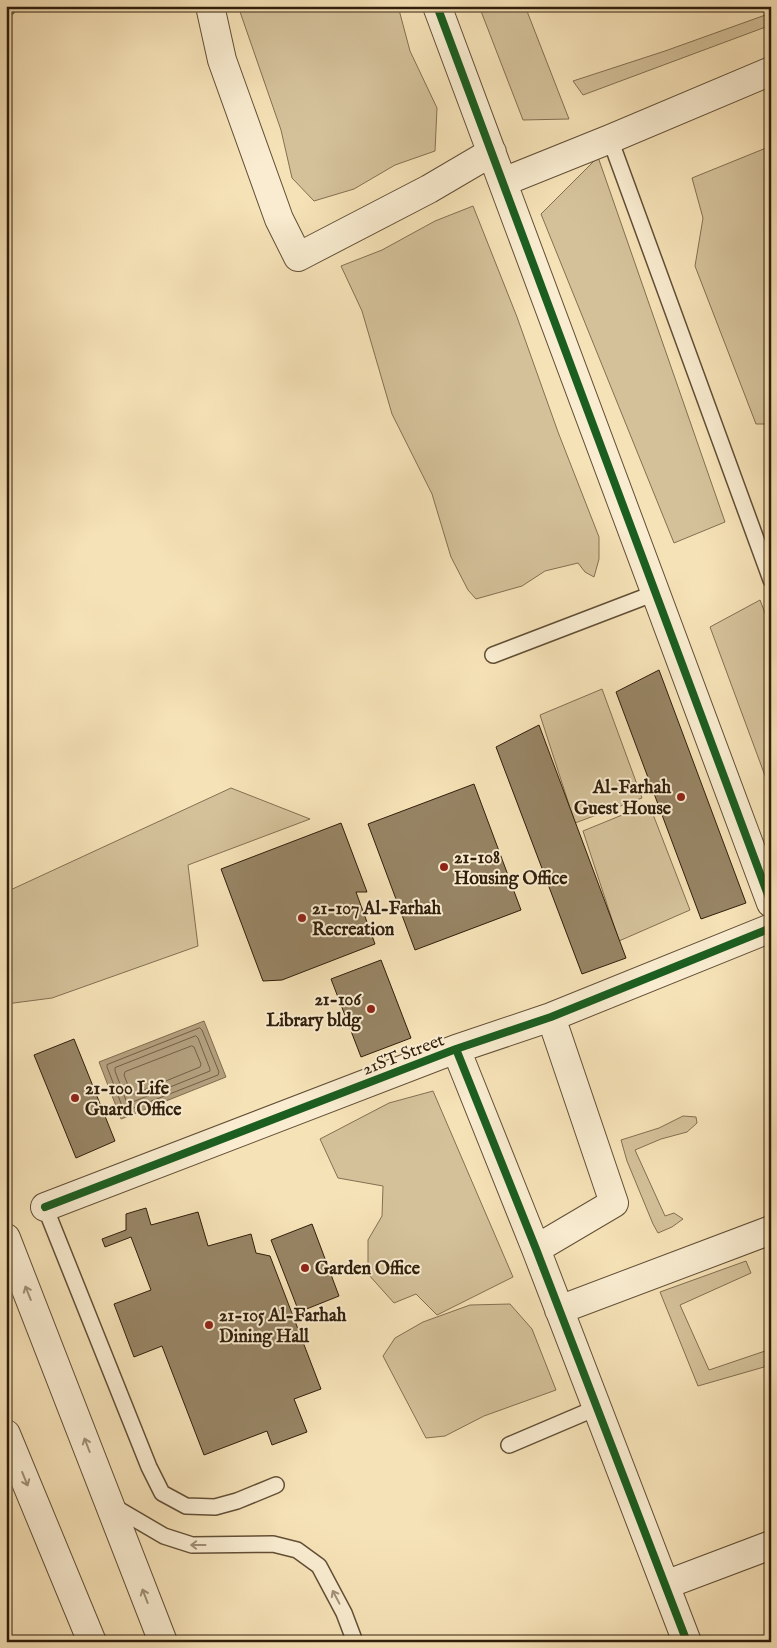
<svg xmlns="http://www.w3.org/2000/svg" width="777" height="1648" font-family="'IM FELL English',serif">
	<rect width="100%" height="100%" fill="#f6e2b7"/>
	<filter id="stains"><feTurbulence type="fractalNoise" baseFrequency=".004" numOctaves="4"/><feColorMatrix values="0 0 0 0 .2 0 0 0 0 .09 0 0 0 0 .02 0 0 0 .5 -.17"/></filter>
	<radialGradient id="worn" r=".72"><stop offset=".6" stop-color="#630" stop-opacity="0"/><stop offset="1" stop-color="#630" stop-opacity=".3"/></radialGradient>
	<path fill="#d4c19a" stroke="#827052" d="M 238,6 L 398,6 L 410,51 L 437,108 L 435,151 L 395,165 L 354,189 L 314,201 L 292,178 L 281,130 Z
		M 479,6 L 525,6 L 569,119 L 523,120 Z
		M 771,13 L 771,25 L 583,95 L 573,81 L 665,51 Z
		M 771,146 L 771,424 L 756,424 L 695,266 L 703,218 L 692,178 Z
		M 598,157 L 725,522 L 674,543 L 541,214 Z
		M 473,206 L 517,317 L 558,432 L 599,537 L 599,559 L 594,577 L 585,572 L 578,563 L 545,571 L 522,586 L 476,599 L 468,590 L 451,557 L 432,494 L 392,414 L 362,311 L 341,266 L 382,250 L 435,221 Z
		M 760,600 L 771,629 L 771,792 L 710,627 Z
		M 602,689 L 642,798 L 575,823 L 540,715 Z
		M 231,788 L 310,819 L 188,865 L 198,946 L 52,998 L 6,1004 L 6,892 Z
		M 649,804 L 690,910 L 619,941 L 583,831 Z
		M 433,1091 L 513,1277 L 437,1315 L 416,1294 L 394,1303 L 368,1274 L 368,1240 L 382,1216 L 383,1186 L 338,1178 L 320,1139 L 389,1103 Z
		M 683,1116 L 696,1117 L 697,1123 L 687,1132 L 661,1139 L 635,1150 L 665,1216 L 674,1213 L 683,1219 L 672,1227 L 658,1233 L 653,1224 L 627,1161 L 621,1140 L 659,1128 Z
		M 746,1261 L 751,1273 L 680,1305 L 709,1370 L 771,1349 L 771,1365 L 698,1386 L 660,1292 Z
		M 510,1304 L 532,1329 L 556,1390 L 484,1416 L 445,1436 L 426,1438 L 383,1356 L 395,1338 L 423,1322 L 470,1305 Z"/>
	<path fill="#b39f7d" stroke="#7f6b4f" d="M 204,1021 L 226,1077 L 121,1119 L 99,1062 Z"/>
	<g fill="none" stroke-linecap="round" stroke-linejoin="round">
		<path stroke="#725e44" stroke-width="1" d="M 200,1028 L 202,1030 L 219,1072 L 218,1075 L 126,1111 L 124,1111 L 107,1067 L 107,1065 Z
			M 196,1036 L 198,1038 L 210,1069 L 210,1071 L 130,1103 L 127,1103 L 115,1071 L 115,1068 Z
			M 192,1046 L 194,1047 L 201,1064 L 200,1067 L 134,1094 L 131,1093 L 124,1075 L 125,1072 Z"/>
	</g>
	<path fill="#978464" stroke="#301e0b" d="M 659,670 L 746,903 L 701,919 L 616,692 Z
		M 539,725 L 626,958 L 582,974 L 496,747 Z
		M 474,784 L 521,910 L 415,950 L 368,824 Z
		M 341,823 L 367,892 L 356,892 L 375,944 L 282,980 L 263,981 L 221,869 Z
		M 381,960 L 411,1038 L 361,1057 L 331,979 Z
		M 74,1039 L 115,1141 L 76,1158 L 34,1055 Z
		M 146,1208 L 151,1225 L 198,1212 L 208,1246 L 251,1234 L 256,1253 L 270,1256 L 321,1389 L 294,1399 L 307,1432 L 272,1445 L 267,1431 L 204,1455 L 162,1346 L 134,1357 L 114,1304 L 151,1290 L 131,1237 L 105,1247 L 102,1239 L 126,1230 L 126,1214 Z
		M 312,1224 L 339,1296 L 299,1312 L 271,1240 Z"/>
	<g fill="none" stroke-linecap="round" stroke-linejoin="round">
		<defs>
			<path id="service" d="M 6,9 L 9,6
				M 610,139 L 771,580
				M 493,655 L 655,593
				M 45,1207 L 149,1467 L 162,1493 L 186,1506 L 215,1507 L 237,1501 L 276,1485
				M 509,1445 L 596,1408
				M 111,1505 L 164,1536 L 192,1545 L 273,1544 L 297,1550 L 319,1566 L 344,1613 L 355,1642"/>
			<path id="minor" d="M 210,6 L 222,60 L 279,219 L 298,257 L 429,189 L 492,152
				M 437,6 L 771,903
				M 503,182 L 610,139 L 771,71
				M 456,1049 L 536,1249 L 687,1642
				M 45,1207 L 456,1049 L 551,1017 L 771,928
				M 536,1249 L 614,1203 L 551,1017
				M 559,1310 L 771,1230
				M 665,1585 L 771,1545"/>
			<path id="tertiary" d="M 6,1238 L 163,1642
				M 6,1434 L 92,1642"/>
		</defs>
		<use href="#service" stroke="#624f36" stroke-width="18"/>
		<use href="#minor" stroke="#624f36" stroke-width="30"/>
		<use href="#tertiary" stroke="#624f36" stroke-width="30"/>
		<use href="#service" stroke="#f9ecd0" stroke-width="15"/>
		<use href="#minor" stroke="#f9ecd0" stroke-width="28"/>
		<use href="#tertiary" stroke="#f9ecd0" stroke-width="28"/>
		<defs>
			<path id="cycleway" d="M 437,6 L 771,903
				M 456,1049 L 536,1249 L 687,1642
				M 45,1207 L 456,1049 L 551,1017 L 771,928"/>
		</defs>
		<use href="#cycleway" stroke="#f9ecd0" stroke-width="11"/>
		<use href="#cycleway" stroke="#1b5e20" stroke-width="8"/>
	</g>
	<defs><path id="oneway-shaft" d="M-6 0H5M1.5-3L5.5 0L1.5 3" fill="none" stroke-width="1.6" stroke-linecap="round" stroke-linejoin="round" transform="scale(1.25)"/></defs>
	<g stroke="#9f8f77">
		<use href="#oneway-shaft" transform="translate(28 1293) rotate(-112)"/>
		<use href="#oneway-shaft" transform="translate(87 1445) rotate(-111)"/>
		<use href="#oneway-shaft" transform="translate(25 1479) rotate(68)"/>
		<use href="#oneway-shaft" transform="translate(198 1545) rotate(-180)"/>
		<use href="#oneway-shaft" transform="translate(145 1596) rotate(-111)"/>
		<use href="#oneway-shaft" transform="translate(336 1597) rotate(-118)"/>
	</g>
	<g fill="#8f2418" stroke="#f9ecd0" stroke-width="2">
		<circle cx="681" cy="797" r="5"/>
		<circle cx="444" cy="867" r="5"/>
		<circle cx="302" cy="918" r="5"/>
		<circle cx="371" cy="1009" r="5"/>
		<circle cx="75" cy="1098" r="5"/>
		<circle cx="305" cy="1268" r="5"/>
		<circle cx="209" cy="1325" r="5"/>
	</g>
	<g text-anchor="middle" stroke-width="4" stroke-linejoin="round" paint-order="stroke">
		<g font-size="18" font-weight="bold" fill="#301e0b" stroke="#f9ecd0" text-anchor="start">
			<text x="671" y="793" text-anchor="end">Al-Farhah<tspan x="671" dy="21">Guest House</tspan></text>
			<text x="454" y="863">21-108<tspan x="454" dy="21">Housing Office</tspan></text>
			<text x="312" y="914">21-107 Al-Farhah<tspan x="312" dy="21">Recreation</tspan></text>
			<text x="361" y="1005" text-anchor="end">21-106<tspan x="361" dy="21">Library bldg</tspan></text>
			<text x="85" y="1094">21-100 Life<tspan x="85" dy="21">Guard Office</tspan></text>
			<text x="315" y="1274">Garden Office</text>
			<text x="219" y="1321">21-105 Al-Farhah<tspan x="219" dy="21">Dining Hall</tspan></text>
		</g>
		<g font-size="18" fill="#301e0b" stroke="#f9ecd0">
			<text transform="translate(403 1054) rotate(-21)" y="6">21ST Street</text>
		</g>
	</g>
	<rect width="777" height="1648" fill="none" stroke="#f6e2b7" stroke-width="25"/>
	<rect x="8" y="8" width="762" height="1633" fill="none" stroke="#301e0b" stroke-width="2.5"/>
	<rect x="12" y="12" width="752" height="1623" fill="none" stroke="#301e0b"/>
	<rect width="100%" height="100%" filter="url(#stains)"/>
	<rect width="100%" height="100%" fill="url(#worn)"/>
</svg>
